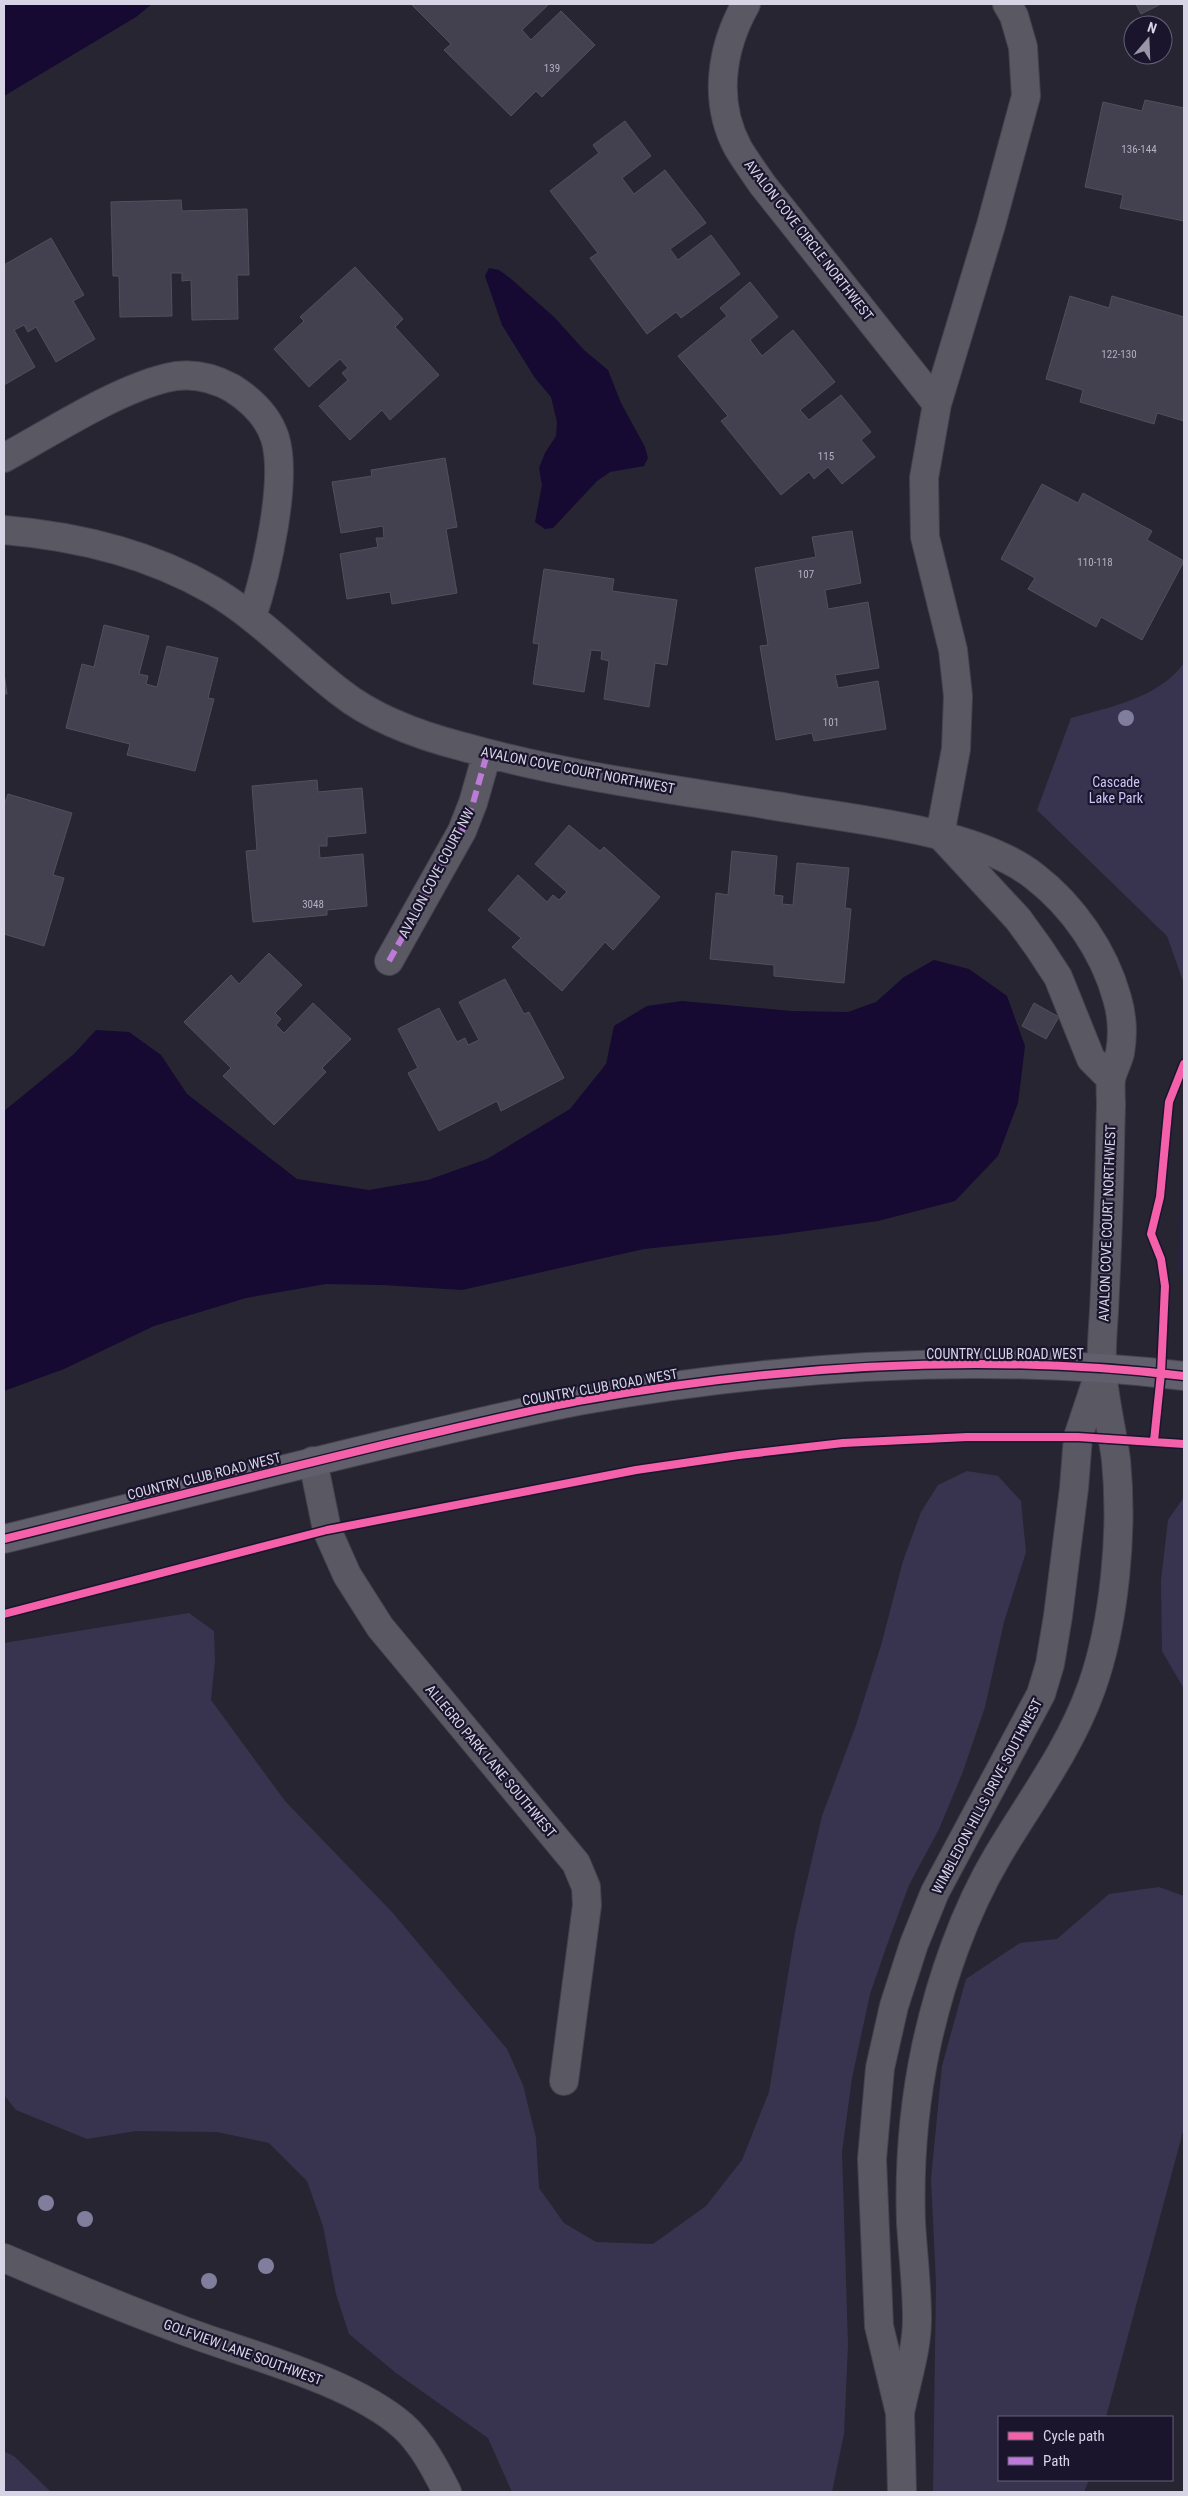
<svg xmlns="http://www.w3.org/2000/svg" width="1188" height="2496" font-family="'Roboto Condensed',sans-serif">
	<rect width="100%" height="100%" fill="#272532"/>
	<path fill="#292340" d="M 1184,1170 L 1184,1273 L 1177,1272 Z"/>
	<path fill="#38344f" d="M 1184,663 L 1184,984 L 1167,936 L 1037,810 L 1071,718 C 1110,707 1159,698 1184,663 Z
		M 967,1471 L 998,1476 L 1021,1501 L 1026,1552 L 1004,1622 L 985,1707 L 962,1774 L 939,1829 L 909,1885 L 887,1945 L 870,1994 L 852,2078 L 842,2152 L 848,2345 L 844,2434 L 832,2492 L 512,2492 L 488,2438 L 396,2373 L 349,2334 L 336,2294 L 323,2226 L 307,2181 L 269,2143 L 217,2132 L 136,2131 L 87,2139 L 16,2110 L 4,2095 L 4,1643 L 189,1613 L 214,1631 L 215,1661 L 211,1700 L 285,1801 L 392,1912 L 507,2049 L 523,2085 L 536,2138 L 539,2188 L 564,2223 L 596,2242 L 653,2244 L 706,2206 L 742,2160 L 769,2092 L 795,1932 L 822,1816 L 856,1725 L 882,1642 L 903,1561 L 921,1512 L 938,1485 Z
		M 1184,1497 L 1184,1689 L 1162,1651 L 1161,1580 L 1168,1520 Z
		M 1159,1887 L 1184,1896 L 1184,2128 L 1106,2417 L 999,2417 L 999,2480 L 1089,2480 L 1084,2492 L 933,2492 L 936,2282 L 931,2179 L 942,2066 L 966,1979 L 1020,1943 L 1057,1939 L 1109,1894 Z
		M 4,2451 L 15,2457 L 51,2492 L 4,2492 Z"/>
	<path fill="#160932" d="M 4,4 L 152,4 L 136,17 L 4,96 Z
		M 489,268 L 499,270 L 510,278 L 554,317 L 584,350 L 608,370 L 621,403 L 645,447 L 648,458 L 644,466 L 610,472 L 597,481 L 553,528 L 545,529 L 535,522 L 542,485 L 539,468 L 545,453 L 556,436 L 557,422 L 551,397 L 535,378 L 502,325 L 485,276 Z
		M 934,960 L 969,969 L 1007,996 L 1025,1046 L 1018,1103 L 998,1156 L 955,1201 L 878,1221 L 777,1235 L 644,1249 L 462,1290 L 382,1285 L 326,1284 L 246,1298 L 154,1326 L 64,1369 L 4,1391 L 4,1111 L 74,1054 L 96,1030 L 129,1032 L 161,1055 L 187,1094 L 297,1179 L 369,1190 L 428,1180 L 487,1159 L 570,1109 L 606,1064 L 614,1026 L 647,1006 L 682,1001 L 791,1011 L 848,1012 L 876,1002 L 904,977 Z"/>
	<path fill="#43404f" stroke="#51505b" d="M 411,4 L 549,4 L 522,30 L 531,40 L 561,11 L 595,45 L 542,97 L 536,91 L 511,116 L 444,50 L 451,44 Z
		M 1136,4 L 1161,4 L 1141,14 Z
		M 1145,100 L 1184,108 L 1184,221 L 1120,208 L 1123,195 L 1085,187 L 1103,102 L 1142,111 Z
		M 625,121 L 651,156 L 622,178 L 634,194 L 665,170 L 706,223 L 670,249 L 678,260 L 711,235 L 740,274 L 681,318 L 676,312 L 647,334 L 590,258 L 598,253 L 550,191 L 599,153 L 593,145 Z
		M 181,200 L 182,211 L 247,209 L 249,275 L 237,275 L 238,319 L 192,320 L 191,280 L 182,281 L 182,273 L 171,273 L 172,316 L 120,317 L 119,276 L 113,276 L 111,202 Z
		M 51,238 L 84,295 L 73,301 L 95,339 L 56,362 L 36,327 L 28,332 L 24,325 L 14,330 L 35,367 L 4,385 L 4,265 Z
		M 355,267 L 403,319 L 395,327 L 439,375 L 390,420 L 382,410 L 350,440 L 319,406 L 348,380 L 342,373 L 348,368 L 340,359 L 309,387 L 274,349 L 304,321 L 300,317 Z
		M 750,282 L 778,317 L 750,340 L 762,356 L 793,330 L 835,382 L 800,410 L 809,420 L 841,395 L 871,432 L 861,440 L 875,457 L 842,484 L 828,467 L 814,479 L 809,472 L 781,495 L 721,421 L 728,416 L 678,356 L 727,316 L 720,308 Z
		M 1070,296 L 1109,308 L 1112,296 L 1184,317 L 1184,421 L 1157,413 L 1154,424 L 1080,402 L 1083,390 L 1046,379 Z
		M 445,458 L 457,527 L 446,529 L 457,593 L 392,604 L 390,592 L 347,599 L 340,554 L 378,547 L 376,538 L 384,538 L 383,526 L 341,533 L 332,482 L 372,476 L 371,470 Z
		M 1042,484 L 1078,503 L 1083,493 L 1152,531 L 1147,540 L 1184,561 L 1142,640 L 1101,617 L 1096,627 L 1028,589 L 1035,578 L 1001,559 Z
		M 852,531 L 861,583 L 825,590 L 828,609 L 868,602 L 879,668 L 835,675 L 838,688 L 878,681 L 886,729 L 814,741 L 812,733 L 776,740 L 760,646 L 768,645 L 755,568 L 816,557 L 812,537 Z
		M 544,569 L 614,579 L 612,591 L 677,600 L 667,665 L 655,663 L 649,707 L 604,699 L 609,661 L 601,659 L 602,651 L 591,650 L 584,692 L 533,684 L 539,644 L 533,643 Z
		M 104,625 L 149,636 L 139,674 L 148,676 L 146,684 L 157,687 L 167,646 L 218,658 L 208,698 L 214,699 L 195,771 L 127,755 L 130,744 L 66,728 L 82,664 L 94,667 Z
		M 4,673 L 7,694 L 4,694 Z
		M 317,780 L 318,792 L 362,788 L 366,833 L 327,837 L 327,846 L 319,846 L 320,858 L 363,854 L 367,906 L 327,910 L 327,915 L 253,922 L 246,851 L 257,850 L 252,786 Z
		M 8,794 L 72,813 L 53,875 L 64,878 L 44,946 L 4,934 L 4,805 Z
		M 569,825 L 600,851 L 604,847 L 660,897 L 613,950 L 605,942 L 562,991 L 512,947 L 521,938 L 488,910 L 518,875 L 547,902 L 553,895 L 559,900 L 567,892 L 535,864 Z
		M 732,851 L 777,856 L 774,895 L 783,896 L 782,904 L 793,905 L 797,863 L 849,868 L 845,908 L 851,909 L 844,983 L 774,976 L 774,965 L 710,959 L 716,893 L 728,895 Z
		M 269,953 L 302,985 L 275,1013 L 281,1019 L 276,1025 L 284,1033 L 313,1003 L 351,1039 L 322,1068 L 326,1072 L 274,1125 L 223,1076 L 231,1068 L 184,1022 L 231,975 L 239,984 Z
		M 505,979 L 524,1014 L 529,1012 L 564,1078 L 501,1111 L 497,1101 L 439,1131 L 408,1073 L 418,1068 L 398,1029 L 439,1008 L 457,1042 L 465,1038 L 468,1045 L 479,1040 L 459,1002 Z
		M 1034,1003 L 1059,1017 L 1046,1039 L 1022,1026 Z"/>
	<g fill="none" stroke-linecap="round" stroke-linejoin="round">
		<defs>
			<path id="street" d="M 746,4 C 721,48 713,102 738,148 C 745,160 754,172 762,184 L 937,404
				M 4,458 C 52,432 114,391 166,378 C 189,372 212,377 232,388 C 251,400 268,416 275,438 C 288,481 266,574 252,617
				M 4,530 C 75,536 150,554 212,590 C 260,618 297,659 340,692 C 375,720 421,736 464,747 C 573,778 688,791 800,810 C 868,821 979,833 1034,876 C 1073,906 1104,951 1117,998 C 1122,1015 1123,1036 1120,1053 C 1118,1061 1113,1070 1111,1079 C 1110,1087 1111,1097 1111,1106 C 1110,1133 1110,1160 1109,1188 C 1108,1229 1106,1270 1104,1311 C 1103,1329 1101,1347 1102,1365 C 1103,1397 1112,1428 1116,1460 C 1123,1530 1115,1623 1091,1689 C 1069,1750 1030,1801 998,1855 C 964,1912 940,1982 926,2047 C 914,2104 909,2165 911,2223 C 913,2255 917,2287 917,2319 C 917,2350 906,2382 900,2413
				M 940,835 L 956,749 L 958,696 L 953,650 L 925,537 L 924,478 L 937,404 L 991,225 L 1026,96 L 1023,47 L 1014,16 L 1007,4
				M 943,838 L 1018,919 L 1039,948 L 1058,977 L 1091,1059 L 1111,1079
				M 389,961 L 462,831 L 473,803 L 487,754
				M 313,1461 L 327,1530 L 347,1575 L 380,1627 L 576,1863 L 586,1887 L 587,1905 L 564,2081
				M 4,2258 C 65,2284 127,2310 190,2333 C 253,2356 353,2382 403,2426 C 422,2443 436,2470 447,2492
				M 902,2492 L 900,2413 L 879,2326 L 872,2159 L 880,2068 L 894,2006 L 914,1944 L 935,1892 L 1041,1694 L 1050,1664 L 1058,1616 L 1074,1488 L 1078,1437 L 1100,1371"/>
			<path id="secondary" d="M 4,1539 C 138,1506 273,1471 408,1439 C 464,1426 521,1412 578,1401 C 776,1366 984,1352 1184,1376"/>
		</defs>
		<use href="#street" stroke="#44424e" stroke-width="30"/>
		<use href="#secondary" stroke="#44424e" stroke-width="30"/>
		<use href="#street" stroke="#5a5863" stroke-width="28"/>
		<use href="#secondary" stroke="#605f6b" stroke-width="28"/>
		<path stroke="#bd7bd9" stroke-width="6" stroke-dasharray="12 6" stroke-linecap="butt" d="M 389,961 L 462,831 L 473,803 L 487,754"/>
		<defs>
			<path id="cycleway" d="M 1154,1441 L 1161,1373 L 1165,1286 L 1161,1259 L 1151,1234 L 1160,1197 L 1169,1102 L 1184,1064
				M 4,1539 C 138,1506 273,1471 408,1439 C 464,1426 521,1412 578,1401 C 776,1366 984,1352 1184,1376
				M 4,1614 L 327,1530 L 636,1470 L 739,1455 L 843,1443 L 967,1437 L 1078,1437 L 1184,1444"/>
		</defs>
		<use href="#cycleway" stroke="#1a152d" stroke-width="11"/>
		<use href="#cycleway" stroke="#f560ab" stroke-width="8"/>
	</g>
	<g fill="#817d9d">
		<circle cx="1126" cy="718" r="8"/>
		<circle cx="46" cy="2203" r="8"/>
		<circle cx="85" cy="2219" r="8"/>
		<circle cx="266" cy="2266" r="8"/>
		<circle cx="209" cy="2281" r="8"/>
	</g>
	<g text-anchor="middle" stroke-width="4.5" stroke-linejoin="round" paint-order="stroke">
		<g font-size="11" fill="#b1afc0">
			<text x="552" y="72">139</text>
			<text x="1139" y="153">136-144</text>
			<text x="1119" y="358">122-130</text>
			<text x="826" y="460">115</text>
			<text x="1095" y="566">110-118</text>
			<text x="806" y="578">107</text>
			<text x="831" y="726">101</text>
			<text x="313" y="908">3048</text>
		</g>
		<g font-size="14" fill="#d6d4e5" stroke="#1a152d">
			<text transform="translate(809 240) rotate(52)" y="5">AVALON COVE CIRCLE NORTHWEST</text>
			<text transform="translate(578 770) rotate(11)" y="5">AVALON COVE COURT NORTHWEST</text>
			<text transform="translate(436 873) rotate(-62)" y="5">AVALON COVE COURT NW</text>
			<text transform="translate(1107 1223) rotate(-88)" y="5">AVALON COVE COURT NORTHWEST</text>
			<text x="1005" y="1359">COUNTRY CLUB ROAD WEST</text>
			<text transform="translate(600 1387) rotate(-10)" y="5">COUNTRY CLUB ROAD WEST</text>
			<text transform="translate(204 1476) rotate(-14)" y="5">COUNTRY CLUB ROAD WEST</text>
			<text transform="translate(491 1761) rotate(50)" y="5">ALLEGRO PARK LANE SOUTHWEST</text>
			<text transform="translate(987 1796) rotate(-62)" y="5">WIMBLEDON HILLS DRIVE SOUTHWEST</text>
			<text transform="translate(243 2352) rotate(20)" y="5">GOLFVIEW LANE SOUTHWEST</text>
		</g>
		<g font-size="14" fill="#cbc5f4" stroke="#1a152d">
			<text x="1116" y="787">Cascade<tspan x="1116" dy="16">Lake Park</tspan></text>
		</g>
	</g>
	<rect width="1188" height="2496" fill="none" stroke="#d6d4e5" stroke-width="10"/>
	<rect x="998" y="2416" width="175" height="65" fill="#1a152d" stroke="#656177"/>
	<rect x="1008" y="2432" width="25" height="8" fill="#f560ab" stroke="#656177"/>
	<text x="1043" y="2441" font-size="15" fill="#d6d4e5">Cycle path</text>
	<rect x="1008" y="2457" width="25" height="8" fill="#bd7bd9" stroke="#656177"/>
	<text x="1043" y="2466" font-size="15" fill="#d6d4e5">Path</text>
	<g transform="translate(1148 40) rotate(19)"><circle r="24" fill="#1a152d" stroke="#656177"/>
	<path d="M0-4L9 19L0 12L-9 19Z" fill="#9997a6"/>
	<text y="-8" font-size="14" font-weight="bold" text-anchor="middle" fill="#d6d4e5">N</text>
	</g>
</svg>
